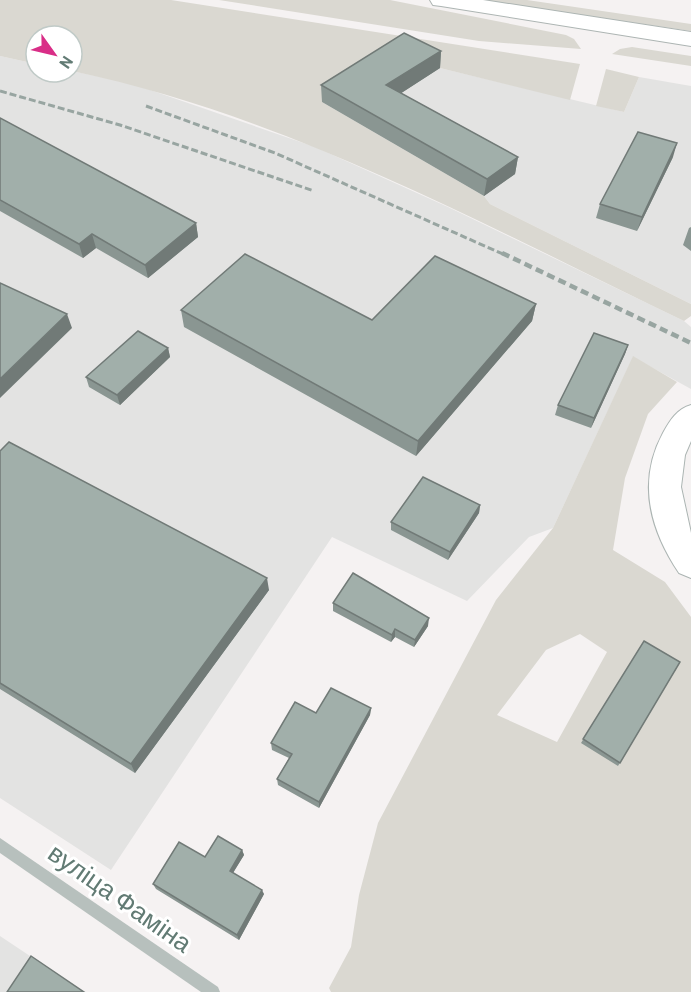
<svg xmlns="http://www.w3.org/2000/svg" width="691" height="992" font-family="Barlow,sans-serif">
	<rect width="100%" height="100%" fill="#f5f2f2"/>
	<path fill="#e3e3e2" d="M 403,50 L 440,68 L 624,112 L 639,77 L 691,86 L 691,304 L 490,204 L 484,196 L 322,102 Z
		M 0,56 L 36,64 L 36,72 L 72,71 L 130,83 L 315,147 L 448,207 L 684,321 L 691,327 L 691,389 L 633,357 L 553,528 L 529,537 L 467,601 L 332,537 L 111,870 L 0,798 Z
		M 0,936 L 39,962 L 83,992 L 0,992 Z"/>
	<path fill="#dad8d1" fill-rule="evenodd" d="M 0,0 L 171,0 L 580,64 L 570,100 L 440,68 L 403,50 L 322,102 L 484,196 L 490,204 L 691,304 L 691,316 L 684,321 C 486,226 288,116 72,71 L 72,36 L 36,36 L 36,64 L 0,56 Z
		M 219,0 L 390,0 L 566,35 L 574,39 L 581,49 L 479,41 Z
		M 479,0 L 527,0 L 691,24 L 691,31 Z
		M 632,47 L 691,56 L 691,66 L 612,54 L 620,49 Z
		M 606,69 L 639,77 L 624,112 L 596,106 Z
		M 633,356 L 677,382 L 648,414 L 625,478 L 613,550 L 665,582 L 691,617 L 691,992 L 331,992 L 329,988 L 351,947 L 359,895 L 378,823 L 496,600 L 553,528 ZM 580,634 L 607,652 L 557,742 L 497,715 L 546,650 Z"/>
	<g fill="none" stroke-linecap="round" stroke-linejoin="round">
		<defs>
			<path id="major" d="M 691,405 L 691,441 L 685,455 L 681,487 L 691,533 L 691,578 L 679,573 C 650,530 637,481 663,433 C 670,420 677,409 691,405 Z"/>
			<path id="highway" d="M 430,0 L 483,0 L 691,32 L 691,46 L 441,6 L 433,5 Z"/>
		</defs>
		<use href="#major" stroke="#abb4b2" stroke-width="2"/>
		<use href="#highway" stroke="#adb5b3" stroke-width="2"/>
		<path fill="#b7c0bd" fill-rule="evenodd" d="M 0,838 L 218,987 L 220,992 L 201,992 L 0,853 Z"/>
		<use href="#major" fill="#fff" fill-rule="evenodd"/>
		<use href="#highway" fill="#fff" fill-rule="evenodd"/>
		<path stroke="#98a5a1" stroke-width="3" stroke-dasharray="7 3" stroke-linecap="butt" d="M 0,91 L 120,125 L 314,191
			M 146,106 L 275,153 L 505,255"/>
		<path stroke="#98a5a1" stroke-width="4.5" stroke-dasharray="8 4.5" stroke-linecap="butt" d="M 502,253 L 691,343"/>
	</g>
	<path fill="#8a9692" d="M 441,51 L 440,68 L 401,93 L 518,157 L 515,174 L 484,196 L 322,102 L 321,85 Z
		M 0,118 L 196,223 L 198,237 L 148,278 L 96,248 L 83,258 L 0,211 Z
		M 673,157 L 637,231 L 596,218 L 600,204 Z
		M 691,227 L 691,251 L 683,245 L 689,228 Z
		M 536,304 L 532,321 L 416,456 L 184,327 L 181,310 L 372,320 Z
		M 628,345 L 625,354 L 591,428 L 555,415 L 558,405 Z
		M 168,348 L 170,357 L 120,405 L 89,387 L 86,377 Z
		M 0,451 L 269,590 L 135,773 L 0,689 Z
		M 480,505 L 479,513 L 448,560 L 391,530 L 391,522 Z
		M 333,603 L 428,626 L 414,647 L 395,637 L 391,642 L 333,611 Z
		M 644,641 L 680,662 L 618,766 L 581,743 Z
		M 371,708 L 370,715 L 319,808 L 278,785 L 277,779 L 289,758 L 272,750 L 271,743 L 316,713 Z
		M 242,850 L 244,855 L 233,873 L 264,894 L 239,940 L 156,889 L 153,884 L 205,857 Z"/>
	<path fill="#717a77" d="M 441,51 L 440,68 L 386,103 L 386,85 Z
		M 677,143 L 673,157 L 637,231 L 642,217 Z
		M 518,157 L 515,174 L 484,196 L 487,179 Z
		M 196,223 L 198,237 L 148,278 L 145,265 Z
		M 92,234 L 96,248 L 83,258 L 79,244 Z
		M 536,304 L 532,321 L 416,456 L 418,441 Z
		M 67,314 L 72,328 L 0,398 L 0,379 Z
		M 628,345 L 625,354 L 591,428 L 594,418 Z
		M 168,348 L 170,357 L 120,405 L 117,395 Z
		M 480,505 L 479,513 L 448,560 L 450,552 Z
		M 267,578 L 269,590 L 135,773 L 131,764 Z
		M 429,618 L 428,626 L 414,647 L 415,640 Z
		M 395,629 L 395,637 L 391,642 L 392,635 Z
		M 371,708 L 370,715 L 319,808 L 319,802 Z
		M 242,850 L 244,855 L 231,876 L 230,871 Z
		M 262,890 L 264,894 L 239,940 L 237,935 Z"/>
	<path fill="#a1afaa" stroke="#717a77" stroke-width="1.5" d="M 404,33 L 441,51 L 386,85 L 518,157 L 487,179 L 321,85 Z
		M 0,118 L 196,223 L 145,265 L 92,234 L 79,244 L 0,200 Z
		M 638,132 L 677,143 L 642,217 L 600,204 Z
		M 245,254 L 372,320 L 435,256 L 536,304 L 418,441 L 181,310 Z
		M 0,283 L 67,314 L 0,379 Z
		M 138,331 L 168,348 L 117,395 L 86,377 Z
		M 594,333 L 628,345 L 594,418 L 558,405 Z
		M 9,442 L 267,578 L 131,764 L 0,683 L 0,451 Z
		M 423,477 L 480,505 L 450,552 L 391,522 Z
		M 353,573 L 429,618 L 415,640 L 395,629 L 392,635 L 333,603 Z
		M 644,641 L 680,662 L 620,763 L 583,739 Z
		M 331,688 L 371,708 L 319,802 L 277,779 L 292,754 L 271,743 L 295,702 L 316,713 Z
		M 218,836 L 242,850 L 230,871 L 262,890 L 237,935 L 153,884 L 179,842 L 205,857 Z
		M 31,956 L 84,992 L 7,992 Z"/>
	<g text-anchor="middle" stroke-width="6" stroke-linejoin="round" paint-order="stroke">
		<g font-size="26" fill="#627b74" stroke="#fff">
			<text transform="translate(120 898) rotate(35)" y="9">вуліца Фаміна</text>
		</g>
	</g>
	<g transform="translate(54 54) rotate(124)"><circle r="28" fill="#ffffff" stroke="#c0cac7" stroke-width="1.5"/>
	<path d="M0-4.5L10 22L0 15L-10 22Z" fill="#d92e87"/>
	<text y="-9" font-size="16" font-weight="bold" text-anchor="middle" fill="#627b74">N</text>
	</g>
</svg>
